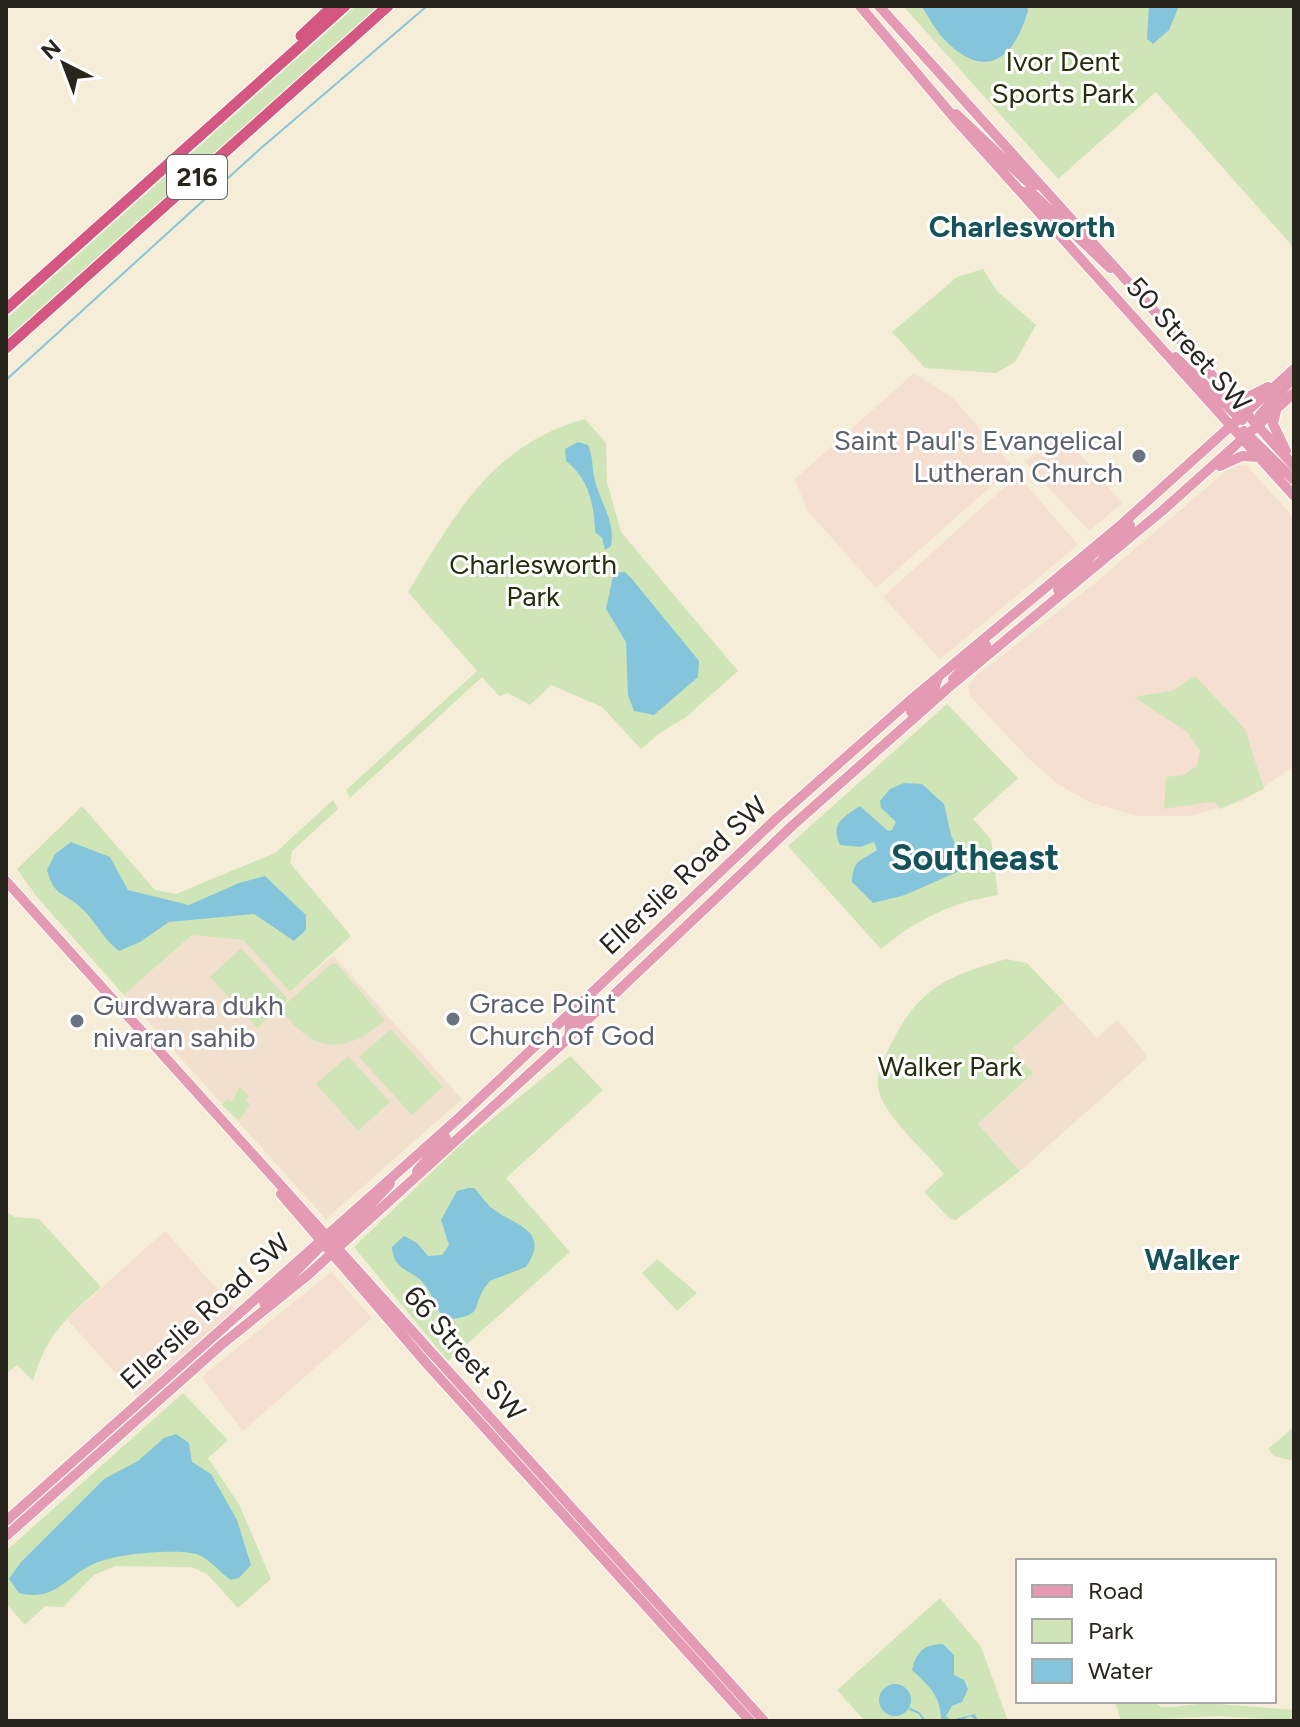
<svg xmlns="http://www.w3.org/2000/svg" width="1300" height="1727" font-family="Figtree,sans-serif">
	<rect width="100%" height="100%" fill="#f5edd7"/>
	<path fill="#f4dfd1" d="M 914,373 L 954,399 L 1013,467 L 876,588 L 807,510 L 795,479 Z
		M 1060,431 L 1122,503 L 1089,531 L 1025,462 Z
		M 1239,465 L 1247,466 L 1294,518 L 1294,766 L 1245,800 L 1190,816 L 1137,816 L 1089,802 L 1058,784 L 1029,759 L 970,696 L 968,686 L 976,676 L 1100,579 L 1226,471 Z
		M 1018,475 L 1078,545 L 940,659 L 883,597 Z
		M 165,1231 L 236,1310 L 138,1398 L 67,1319 Z
		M 331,1272 L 372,1318 L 243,1431 L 203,1379 L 204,1375 Z"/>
	<path fill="#f2e0cf" d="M 204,934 L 243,940 L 290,992 L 333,955 L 462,1099 L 326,1219 L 124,995 L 192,935 Z
		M 1064,1002 L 1097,1038 L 1117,1020 L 1146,1054 L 1146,1059 L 1020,1171 L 978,1125 L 1033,1073 L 1011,1049 Z"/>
	<path fill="#d0e5b7" d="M 356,6 L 379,6 L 6,340 L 6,319 Z
		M 903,6 L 1294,6 L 1294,248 L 1156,92 L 1058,179 Z
		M 983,269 L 997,291 L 1036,325 L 1015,362 L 996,373 L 925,368 L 892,332 L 957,277 Z
		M 585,419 L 606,443 L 607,482 L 621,532 L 738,671 L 685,718 L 661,732 L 641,749 L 602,707 L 551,685 L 530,705 L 508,693 L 499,696 L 482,677 L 350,798 L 346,790 L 477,671 L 408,592 C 454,516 492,444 585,419 Z
		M 1195,676 L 1245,729 L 1264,789 L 1220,809 L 1216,803 L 1210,802 L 1164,809 L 1166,777 L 1183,775 L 1197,766 L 1200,751 L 1187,732 L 1134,697 L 1172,691 Z
		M 947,704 L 1018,778 L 973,819 L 991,839 L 998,895 C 952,902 916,920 881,949 L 788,846 Z
		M 333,800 L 338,809 L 292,851 L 290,863 L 351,936 L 290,992 L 243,940 L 192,935 L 124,995 L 36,896 L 17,869 L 82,806 L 155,890 L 176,894 L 275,853 Z
		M 241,948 L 288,999 L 257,1028 L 210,977 Z
		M 1006,959 L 1027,963 L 1064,1002 L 1012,1049 L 1033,1073 L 978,1124 L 1020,1171 L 956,1220 L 950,1219 L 924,1192 L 944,1174 C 927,1153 884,1116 879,1091 C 875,1076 882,1064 888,1050 C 917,989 944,977 1006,959 Z
		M 331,964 L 337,964 L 385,1020 C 344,1057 312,1052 280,1009 Z
		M 391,1029 L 443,1087 L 412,1115 L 359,1057 Z
		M 348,1056 L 390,1102 L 358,1131 L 316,1084 Z
		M 570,1056 L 603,1090 L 506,1178 L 570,1252 L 448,1361 L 354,1247 L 460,1145 Z
		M 240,1086 L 249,1096 L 246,1100 L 250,1104 L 239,1121 L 222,1105 L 227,1099 L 232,1102 Z
		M 6,1211 L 15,1217 L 39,1219 L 101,1287 C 65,1320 47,1333 33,1381 L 17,1365 L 6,1374 Z
		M 657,1259 L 697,1293 L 677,1311 L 642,1273 Z
		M 183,1393 L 228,1440 L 208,1458 L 239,1504 L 271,1579 L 238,1608 L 207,1574 L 191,1567 L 115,1566 L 94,1575 L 63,1607 L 45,1606 L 25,1625 L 6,1603 L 6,1551 Z
		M 1294,1427 L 1294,1461 L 1274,1456 L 1268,1449 Z
		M 940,1598 L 981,1647 L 1008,1721 L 865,1721 L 837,1690 Z
		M 1115,1701 L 1154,1701 L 1161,1707 L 1173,1707 L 1206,1703 L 1294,1710 L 1294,1721 L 1218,1716 L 1121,1721 Z"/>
	<path fill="#85c5db" d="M 921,6 L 1027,6 L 1028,11 C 1013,62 983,81 943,38 C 934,29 929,16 921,6 Z
		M 1149,6 L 1179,6 L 1169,30 L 1153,44 L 1147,39 Z
		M 578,442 L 588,445 C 593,457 592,465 594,477 C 599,501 616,521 611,546 L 605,550 L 602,538 L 595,532 C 594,504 589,479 566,461 L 565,449 Z
		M 612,556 L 618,572 L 625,572 L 632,579 L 699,661 L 698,677 L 654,715 L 634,711 L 628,695 L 626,642 L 606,609 L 613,576 Z
		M 904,783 L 922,784 L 944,804 L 951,835 L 966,868 L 905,895 L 873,903 L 852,882 C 853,859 861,861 877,850 L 874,842 L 860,847 L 840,845 C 830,824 843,817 860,806 L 888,831 L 892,830 L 896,822 L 881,808 L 880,801 L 890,789 Z
		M 71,842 L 110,857 L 128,890 L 189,905 L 239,883 L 265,876 L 306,915 L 306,930 L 294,941 L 254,914 L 169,922 L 140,942 L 119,951 C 101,937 96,921 80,907 C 63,891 54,897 47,870 L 55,854 Z
		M 468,1188 L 474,1188 C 481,1195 487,1206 496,1211 C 519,1227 550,1232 526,1267 L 490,1281 C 467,1307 490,1314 447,1320 C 435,1310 435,1300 427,1288 C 416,1269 393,1273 392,1247 L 404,1236 L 417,1243 L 428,1256 L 442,1255 L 449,1245 L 441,1220 L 457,1191 Z
		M 176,1434 L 189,1443 L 192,1462 L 211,1474 L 237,1520 L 251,1565 L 239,1578 L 231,1580 C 220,1573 208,1557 196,1554 C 175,1548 110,1554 91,1565 C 66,1578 53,1602 19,1593 L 9,1579 L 21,1562 L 104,1479 L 138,1461 L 164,1438 Z
		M 943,1644 L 954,1655 L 954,1675 L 964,1680 L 968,1689 L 962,1702 L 952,1706 L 946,1716 L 951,1720 L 975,1714 L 978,1721 L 970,1716 L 961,1721 L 941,1721 C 942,1697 928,1685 912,1670 C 916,1653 923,1644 943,1644 Z
		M879 1700a16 16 0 1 1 32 0a16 16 0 1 1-32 0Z"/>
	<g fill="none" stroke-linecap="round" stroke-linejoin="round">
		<path stroke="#85c5db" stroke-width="2" d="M 6,380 L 260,149 L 427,6
			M 910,1709 L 919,1713 L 925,1721"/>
		<defs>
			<path id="major" d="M 860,6 L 956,120 L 1294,496
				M 879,6 L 1294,466
				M 956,114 L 1029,183 L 1041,186
				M 1020,191 L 1033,194 L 1110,268
				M 1175,357 L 1242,420
				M 1232,397 L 1248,397 L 1268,387
				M 1276,411 L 1273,424 L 1286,451
				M 1260,415 L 1294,377
				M 1244,431 L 1294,480
				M 1220,466 L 1242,456 L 1259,457
				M 1102,553 L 1130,525
				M 1058,590 L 1097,550
				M 953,679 L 986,645
				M 911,712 L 934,689 L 938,678
				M 6,881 L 764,1721
				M 569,1037 L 570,1026 L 592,1002
				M 417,1171 L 446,1138
				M 281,1194 L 427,1364 L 750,1721
				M 332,1245 L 390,1184
				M 264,1303 L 326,1241
				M 6,1521 L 461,1116 L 777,818 L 914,697 L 1122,524 L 1294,369
				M 6,1536 L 221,1345 L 309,1274 L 563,1043 L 793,825 L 948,688 L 1162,511 L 1294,393"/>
			<path id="highway" d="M 301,36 L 333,6
				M 6,309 L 345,6
				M 6,348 L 388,6"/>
		</defs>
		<use href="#major" stroke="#fff" stroke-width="12"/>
		<use href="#highway" stroke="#fff" stroke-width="13"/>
		<use href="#major" stroke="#e59ab3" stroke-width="10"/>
		<use href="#highway" stroke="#d35781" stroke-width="11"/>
	</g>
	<g fill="#6b7280" stroke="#fff" stroke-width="3">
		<circle cx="1139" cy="456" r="8"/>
		<circle cx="453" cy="1019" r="8"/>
		<circle cx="77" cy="1021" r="8"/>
	</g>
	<g text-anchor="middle" stroke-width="6" stroke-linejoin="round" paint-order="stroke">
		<rect fill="#fff" stroke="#686660" stroke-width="2" x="167" y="155" width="60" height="44" rx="6"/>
		<g font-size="26" font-weight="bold" fill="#28251c">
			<text x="197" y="186">216</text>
		</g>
		<g font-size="28" fill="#22310c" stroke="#fff">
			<text x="1063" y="71">Ivor Dent<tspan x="1063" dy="32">Sports Park</tspan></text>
			<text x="533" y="574">Charlesworth<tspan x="533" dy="32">Park</tspan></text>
			<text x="950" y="1076">Walker Park</text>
		</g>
		<g font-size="28" fill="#28251c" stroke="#fff">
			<text transform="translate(1189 344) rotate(48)" y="10">50 Street SW</text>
			<text transform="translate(683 875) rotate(-43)" y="10">Ellerslie Road SW</text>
			<text transform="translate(205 1311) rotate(-42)" y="10">Ellerslie Road SW</text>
			<text transform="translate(465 1353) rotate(49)" y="10">66 Street SW</text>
		</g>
		<g font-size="28" fill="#5b616d" stroke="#fff" text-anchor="start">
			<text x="1123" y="450" text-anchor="end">Saint Paul's Evangelical<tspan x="1123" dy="32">Lutheran Church</tspan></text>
			<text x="469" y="1013">Grace Point<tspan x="469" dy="32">Church of God</tspan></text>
			<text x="93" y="1015">Gurdwara dukh<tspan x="93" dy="32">nivaran sahib</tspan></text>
		</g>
		<g font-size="30" font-weight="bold" fill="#165259" stroke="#fff">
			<text x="1022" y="237">Charlesworth</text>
			<text x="1192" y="1270">Walker</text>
		</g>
		<g font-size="36" font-weight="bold" fill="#165259" stroke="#fff">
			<text x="975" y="870">Southeast</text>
		</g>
	</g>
	<rect width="1300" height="1727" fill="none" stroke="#28251c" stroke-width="16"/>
	<rect x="1016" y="1559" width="260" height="144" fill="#ffffff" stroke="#a9a8a4" stroke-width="2"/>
	<rect x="1032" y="1585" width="40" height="12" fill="#e59ab3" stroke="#a9a8a4" stroke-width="2"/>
	<text x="1088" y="1599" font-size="24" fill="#28251c">Road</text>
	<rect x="1032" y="1619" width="40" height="24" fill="#d0e5b7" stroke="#a9a8a4" stroke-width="2"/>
	<text x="1088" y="1639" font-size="24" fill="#28251c">Park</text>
	<rect x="1032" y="1659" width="40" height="24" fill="#85c5db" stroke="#a9a8a4" stroke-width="2"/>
	<text x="1088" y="1679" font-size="24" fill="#28251c">Water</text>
	<g transform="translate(64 64) rotate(318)" stroke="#ffffff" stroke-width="6" paint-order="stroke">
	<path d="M0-6L14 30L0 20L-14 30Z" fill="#28251c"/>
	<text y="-12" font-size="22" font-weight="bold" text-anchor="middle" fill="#28251c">N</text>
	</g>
</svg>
